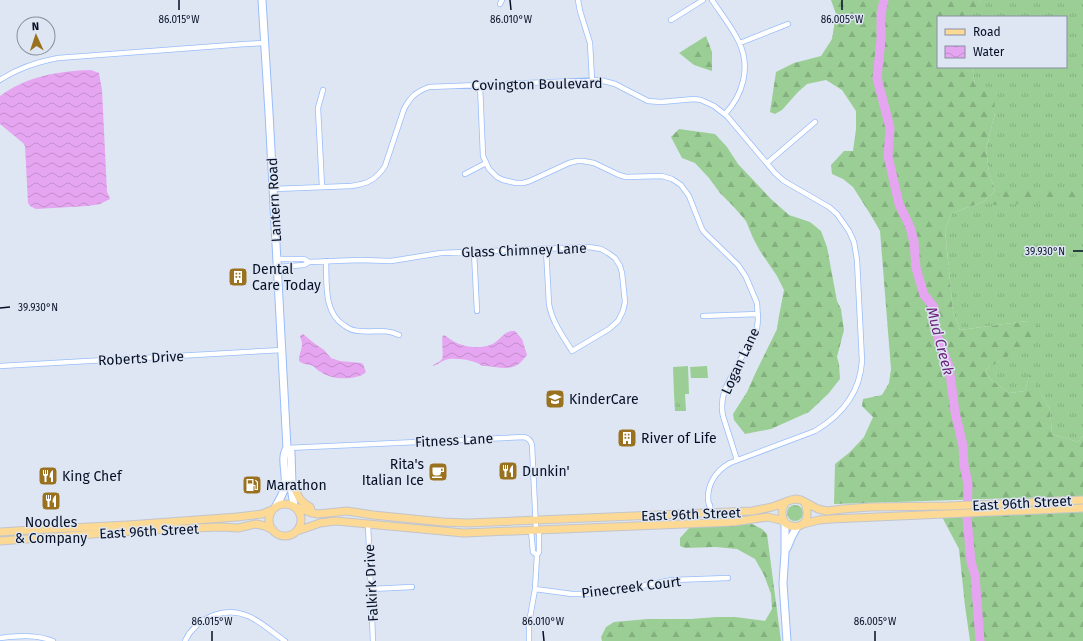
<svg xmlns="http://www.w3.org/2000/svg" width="1083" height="641" font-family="'Fira Sans',sans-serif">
	<defs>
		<pattern id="grass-tufts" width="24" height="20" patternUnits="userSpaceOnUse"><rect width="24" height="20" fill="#9bce94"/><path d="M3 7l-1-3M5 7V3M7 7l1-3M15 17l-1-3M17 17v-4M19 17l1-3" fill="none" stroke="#84b07f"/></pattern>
		<pattern id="forest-firs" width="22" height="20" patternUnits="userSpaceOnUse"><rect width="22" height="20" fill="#9bce94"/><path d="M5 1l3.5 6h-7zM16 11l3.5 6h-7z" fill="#84b07f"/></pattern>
		<pattern id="water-waves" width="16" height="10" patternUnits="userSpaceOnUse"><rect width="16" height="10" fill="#e5a5f0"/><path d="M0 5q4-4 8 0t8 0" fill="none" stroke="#c38dce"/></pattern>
	</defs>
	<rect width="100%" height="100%" fill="#dee6f3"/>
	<path fill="url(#grass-tufts)" d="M 981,0 L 1083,0 L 1083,436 L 1078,442 L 1052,434 L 1050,410 L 1030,374 L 1025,391 L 1009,393 L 990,379 L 985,370 L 1034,340 L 1028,321 L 960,330 L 953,311 L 945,230 L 952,213 L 983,202 L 995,191 L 989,172 L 986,149 L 995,113 L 975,85 L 972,67 L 1066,67 L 1066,17 L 971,17 L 971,12 Z
		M 674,394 L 685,394 L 686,411 L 675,411 Z
		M787 513a8 8 0 1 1 16 0a8 8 0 1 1-16 0Z"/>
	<path fill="url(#forest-firs)" d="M 831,0 L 981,0 L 972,12 L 971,17 L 938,17 L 938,67 L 972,67 L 975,85 L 983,84 L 994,92 L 995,113 L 986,149 L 989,172 L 995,191 L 983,202 L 952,213 L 945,230 L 953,311 L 960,330 L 1028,321 L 1039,327 L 1035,340 L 985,370 L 990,379 L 1009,393 L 1025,391 L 1030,373 L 1050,410 L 1052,434 L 1078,442 L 1083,436 L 1083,496 L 834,504 L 835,464 L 850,452 L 864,437 L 873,417 L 862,406 L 863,399 L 882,395 L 889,383 L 891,369 L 880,231 L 872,217 L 853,187 L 843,179 L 832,174 L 831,165 L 844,151 L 853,151 L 856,129 L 856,111 L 842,90 L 826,80 L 807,84 L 798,92 L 782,110 L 775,114 L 770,112 L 776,72 L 794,63 L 821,56 L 832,39 L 836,14 Z
		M 706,36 L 712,52 L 712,71 L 694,65 L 679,53 Z
		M 679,129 L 715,134 L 727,147 L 738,164 L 771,199 L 789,215 L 810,222 L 821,231 L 827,247 L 837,301 L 841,309 L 844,330 L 837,357 L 839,364 L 840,379 L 828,394 L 809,412 L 771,429 L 745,434 L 734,420 L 733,414 L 747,392 L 755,374 L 777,329 L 779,316 L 784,290 L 777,276 L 760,251 L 753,238 L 746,221 L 733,206 L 720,193 L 709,178 L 695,163 L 682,158 L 671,137 Z
		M 1004,187 L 1009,192 L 1034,189 L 1083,187 L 1083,200 L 992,205 Z
		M 1083,512 L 1083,641 L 970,641 L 965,606 L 959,549 L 942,517 Z
		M 752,524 L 762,529 L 767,534 L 781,641 L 602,641 L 601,637 L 606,627 L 614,622 L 648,619 L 691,619 L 716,617 L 735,617 L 765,621 L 772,609 L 771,594 L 764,575 L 755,559 L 737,549 L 716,547 L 685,548 L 680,546 L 680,538 L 690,527 Z"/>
	<path fill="#9bce94" d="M 688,366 L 689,394 L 674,394 L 673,367 Z
		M 707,366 L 708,378 L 691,378 L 690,367 Z"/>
	<path fill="url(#water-waves)" d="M 91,70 L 99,73 L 102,90 L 107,192 L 109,196 L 110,199 L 100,204 L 88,206 L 36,209 L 30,206 L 28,203 L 25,146 L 23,143 L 0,124 L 0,96 C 27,76 59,71 91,70 Z
		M 511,331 L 515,331 L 522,339 L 527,355 C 525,357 523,360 521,362 C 510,373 495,365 482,366 C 476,360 453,357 445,360 C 440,362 437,365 433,366 L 433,365 C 436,363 440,362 442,359 C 444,356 441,341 443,335 C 447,336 449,339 453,341 C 462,347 480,349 490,345 C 499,342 502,333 511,331 Z
		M 303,334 L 314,343 L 324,350 L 331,358 L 340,361 L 361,363 L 363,364 L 366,372 C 360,379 338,380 329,376 C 327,375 323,374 321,372 C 318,371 316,368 313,366 C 308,363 305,366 299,361 C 299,351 305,347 300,337 L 301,335 Z"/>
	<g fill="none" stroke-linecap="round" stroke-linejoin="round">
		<path stroke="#e5a5f0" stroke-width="9" d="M 884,0 L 881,14 L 881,40 L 877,78 L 890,128 L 888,156 L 899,204 L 910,227 L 914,242 L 916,268 L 924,295 L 934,307 L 935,325 L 939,341 L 949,366 L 955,412 L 963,446 L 964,465 L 968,484 L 967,518 L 971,562 L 975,575 L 980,641"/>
		<defs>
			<path id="street" d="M 578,0 L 580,11 L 590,43 L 592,80
				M 712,0 C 721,14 732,27 739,42 C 751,67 743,95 725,114
				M 500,4 L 502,0
				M 671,20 L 703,0
				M 740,43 L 788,24
				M 0,80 C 18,68 37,62 58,58 L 245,44 L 265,43
				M 480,85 L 483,156 L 489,169 L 497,177 L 503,180 L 516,183 L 523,183 L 530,181 L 569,163 L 577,161 L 583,161 L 594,163 L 619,175 L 626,177 L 662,176 L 672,179 L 681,185 L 689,196 L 702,229 L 704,232 L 738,265 L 746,277 L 757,303 L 758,320 L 757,328 L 725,389 C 722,398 721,407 723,416 L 737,460
				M 767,163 L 815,122
				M 465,174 L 486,163
				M 322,187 L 318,108 L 323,90
				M 274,189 L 351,186 C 367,184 376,180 385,166 L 404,109 C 411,96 416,92 429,87 L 600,80 L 615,84 L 648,101 L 661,102 L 694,99 L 701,100 L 714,106 L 727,116 L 775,173 L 784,181 L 829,207 L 837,214 L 849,231 L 854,242 L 857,260 L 862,361 C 860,393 842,415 815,431 L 730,463 C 715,471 705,487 709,505 L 710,505 L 711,513
				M 474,252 L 477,311
				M 277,259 L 304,259 L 309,262 L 360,260 L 391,261 L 441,253 L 589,247 L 601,249 L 608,253 L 615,258 L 620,266 L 622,273 L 625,302 L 623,311 L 618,321 L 609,329 L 572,351 C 563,336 552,322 549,304 L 546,249
				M 326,261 C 327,283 323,313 345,326 C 349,329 354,331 360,331 C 375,333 384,328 399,335
				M 278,267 L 304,265 L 309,262
				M 703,316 L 758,314
				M 0,366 L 282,350
				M 287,448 L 524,437 C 528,438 531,441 532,445 L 536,529
				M 368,524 L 373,641
				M 531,530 L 533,552 L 537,555
				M 371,589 L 412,587
				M 535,589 L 572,594 L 596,594 L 610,592 L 672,580 L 728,578
				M 0,638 C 18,636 36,634 53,641
				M 185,641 C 196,618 224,606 248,616 C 262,622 273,633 285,641
				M 529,641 L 529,623 L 535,589 L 537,555 L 539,552 L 539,529"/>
			<path id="secondary" d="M 262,0 L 269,113 L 287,448 L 291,452 L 292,484 L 291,487 L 294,506
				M 276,506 C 279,500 284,493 285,486 C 287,473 280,458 287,448
				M 785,523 L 785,553 L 783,583 L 787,641
				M 787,548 L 792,536 L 797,527"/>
			<path id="primary" d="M 292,484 C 299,495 297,500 310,507 L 312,513
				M 786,502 C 781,508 781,516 785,523 C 796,530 808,526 807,512 C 807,509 806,506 805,503
				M269 520a16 16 0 1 1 32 0a16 16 0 1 1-32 0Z
				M 296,507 L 312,513 L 318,514 L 347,511 L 373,515 L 443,522 L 468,523 L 752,511 L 772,507 L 791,500 L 795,499 L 801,500 L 818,509 L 827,511 L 843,509 L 870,507 L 948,506 L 1083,500
				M 803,524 L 819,520 L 831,519 L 1083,508
				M 297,531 L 320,523 L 336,521 L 464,533 L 733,522 L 768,517 L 784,521
				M 0,532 L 31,530 L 128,525 L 237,517 L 262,514 L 272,510
				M 0,541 L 146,530 L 220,527 L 238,528 L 256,524 L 265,526 L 273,530"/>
		</defs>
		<use href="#street" stroke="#99bdfb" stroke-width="6"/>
		<use href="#secondary" stroke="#99bdfb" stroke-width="9"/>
		<use href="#primary" stroke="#c3c5cb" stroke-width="9"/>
		<use href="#street" stroke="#fff" stroke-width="4.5"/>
		<use href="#secondary" stroke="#fff" stroke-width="7"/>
		<use href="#primary" stroke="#fcda95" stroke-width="7"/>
	</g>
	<path fill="none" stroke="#050f25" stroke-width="1.5" d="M 179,0 L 179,10M 510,0 L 511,10M 842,0 L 842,10M 1073,251 L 1083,251M 0,308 L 10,307M 212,631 L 212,641M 543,631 L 544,641M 875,631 L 875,641"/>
	<defs>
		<symbol id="building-square" viewBox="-11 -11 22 22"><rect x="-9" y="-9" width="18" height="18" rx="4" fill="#9a721f" stroke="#dee6f3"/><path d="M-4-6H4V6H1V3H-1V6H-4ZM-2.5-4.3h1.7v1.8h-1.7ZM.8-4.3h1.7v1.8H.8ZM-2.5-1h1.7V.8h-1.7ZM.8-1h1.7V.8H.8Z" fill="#fff"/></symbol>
		<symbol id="school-square" viewBox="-11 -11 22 22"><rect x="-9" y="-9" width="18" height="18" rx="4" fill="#9a721f" stroke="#dee6f3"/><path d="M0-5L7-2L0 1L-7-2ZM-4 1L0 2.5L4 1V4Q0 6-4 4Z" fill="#fff"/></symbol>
		<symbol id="restaurant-square" viewBox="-11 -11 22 22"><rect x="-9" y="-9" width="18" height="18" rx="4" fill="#9a721f" stroke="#dee6f3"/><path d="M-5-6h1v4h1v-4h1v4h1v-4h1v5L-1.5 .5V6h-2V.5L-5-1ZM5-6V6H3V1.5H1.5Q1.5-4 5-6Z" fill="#fff"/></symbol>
		<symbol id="cafe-square" viewBox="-11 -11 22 22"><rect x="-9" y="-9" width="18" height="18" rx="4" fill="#9a721f" stroke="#dee6f3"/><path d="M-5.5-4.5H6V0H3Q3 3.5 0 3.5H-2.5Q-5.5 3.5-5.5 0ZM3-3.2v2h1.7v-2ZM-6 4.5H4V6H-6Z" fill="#fff"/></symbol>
		<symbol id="fuel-square" viewBox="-11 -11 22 22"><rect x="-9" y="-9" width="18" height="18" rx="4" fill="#9a721f" stroke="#dee6f3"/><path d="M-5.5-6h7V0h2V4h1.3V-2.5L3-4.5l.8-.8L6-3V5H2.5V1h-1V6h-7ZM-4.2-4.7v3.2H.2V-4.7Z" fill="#fff"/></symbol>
	</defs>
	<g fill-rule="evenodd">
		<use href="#building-square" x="227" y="266" width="22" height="22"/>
		<use href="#school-square" x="544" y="388" width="22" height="22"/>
		<use href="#building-square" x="616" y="427" width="22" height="22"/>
		<use href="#restaurant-square" x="497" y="460" width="22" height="22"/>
		<use href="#cafe-square" x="427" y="461" width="22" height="22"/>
		<use href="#restaurant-square" x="37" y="465" width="22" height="22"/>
		<use href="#fuel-square" x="241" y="474" width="22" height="22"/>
		<use href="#restaurant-square" x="40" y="490" width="22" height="22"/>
	</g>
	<g text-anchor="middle" stroke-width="3" stroke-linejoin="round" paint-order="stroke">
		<g font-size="14" fill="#050f25" stroke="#dee6f3">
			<text transform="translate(537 84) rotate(-1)" y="5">Covington Boulevard</text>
			<text transform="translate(274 200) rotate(-93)" y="5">Lantern Road</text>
			<text transform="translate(524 250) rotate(-2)" y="5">Glass Chimney Lane</text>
			<text transform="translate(141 358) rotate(-3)" y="5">Roberts Drive</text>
			<text transform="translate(740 361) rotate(-65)" y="5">Logan Lane</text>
			<text transform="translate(454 440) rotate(-3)" y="5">Fitness Lane</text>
			<text transform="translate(1022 503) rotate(-3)" y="5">East 96th Street</text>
			<text transform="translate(691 514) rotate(-2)" y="5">East 96th Street</text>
			<text transform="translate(149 531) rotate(-3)" y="5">East 96th Street</text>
			<text transform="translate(371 583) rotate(-93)" y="5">Falkirk Drive</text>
			<text transform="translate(631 587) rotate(-7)" y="5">Pinecreek Court</text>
		</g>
		<g font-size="14" fill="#050f25" stroke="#dee6f3" text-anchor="start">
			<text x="252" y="274">Dental<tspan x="252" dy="16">Care Today</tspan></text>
			<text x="569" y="404">KinderCare</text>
			<text x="641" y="443">River of Life</text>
			<text x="424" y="469" text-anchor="end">Rita's<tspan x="424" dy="16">Italian Ice</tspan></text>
			<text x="522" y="476">Dunkin'</text>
			<text x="62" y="481">King Chef</text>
			<text x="266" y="490">Marathon</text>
			<text x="51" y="527" text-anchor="middle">Noodles<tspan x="51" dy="16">&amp; Company</tspan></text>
		</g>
		<g font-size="15" font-style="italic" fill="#72277f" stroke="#dee6f3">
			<text transform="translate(940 341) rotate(75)" y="5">Mud Creek</text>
		</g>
	</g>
	<g font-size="10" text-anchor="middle" fill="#050f25" stroke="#dee6f3" stroke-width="3" stroke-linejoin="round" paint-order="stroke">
		<text x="179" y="23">86.015°W</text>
		<text x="511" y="23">86.010°W</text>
		<text x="842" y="23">86.005°W</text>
		<text x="1045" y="255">39.930°N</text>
		<text x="38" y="311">39.930°N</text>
		<text x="212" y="625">86.015°W</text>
		<text x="543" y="625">86.010°W</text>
		<text x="875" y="625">86.005°W</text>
	</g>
	<rect x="937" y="16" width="130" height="52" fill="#dee6f3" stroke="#8790a1"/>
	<rect x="945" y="29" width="20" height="6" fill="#fcda95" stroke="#8790a1"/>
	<text x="973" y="36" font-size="12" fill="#050f25">Road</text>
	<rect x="945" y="46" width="20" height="12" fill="url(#water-waves)" stroke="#8790a1"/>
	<text x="973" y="56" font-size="12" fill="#050f25">Water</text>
	<g transform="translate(36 36) rotate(357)"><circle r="19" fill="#dee6f3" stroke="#8790a1"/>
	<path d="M0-3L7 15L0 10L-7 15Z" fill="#9a721f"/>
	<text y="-6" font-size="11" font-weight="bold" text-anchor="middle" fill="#050f25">N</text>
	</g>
</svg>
